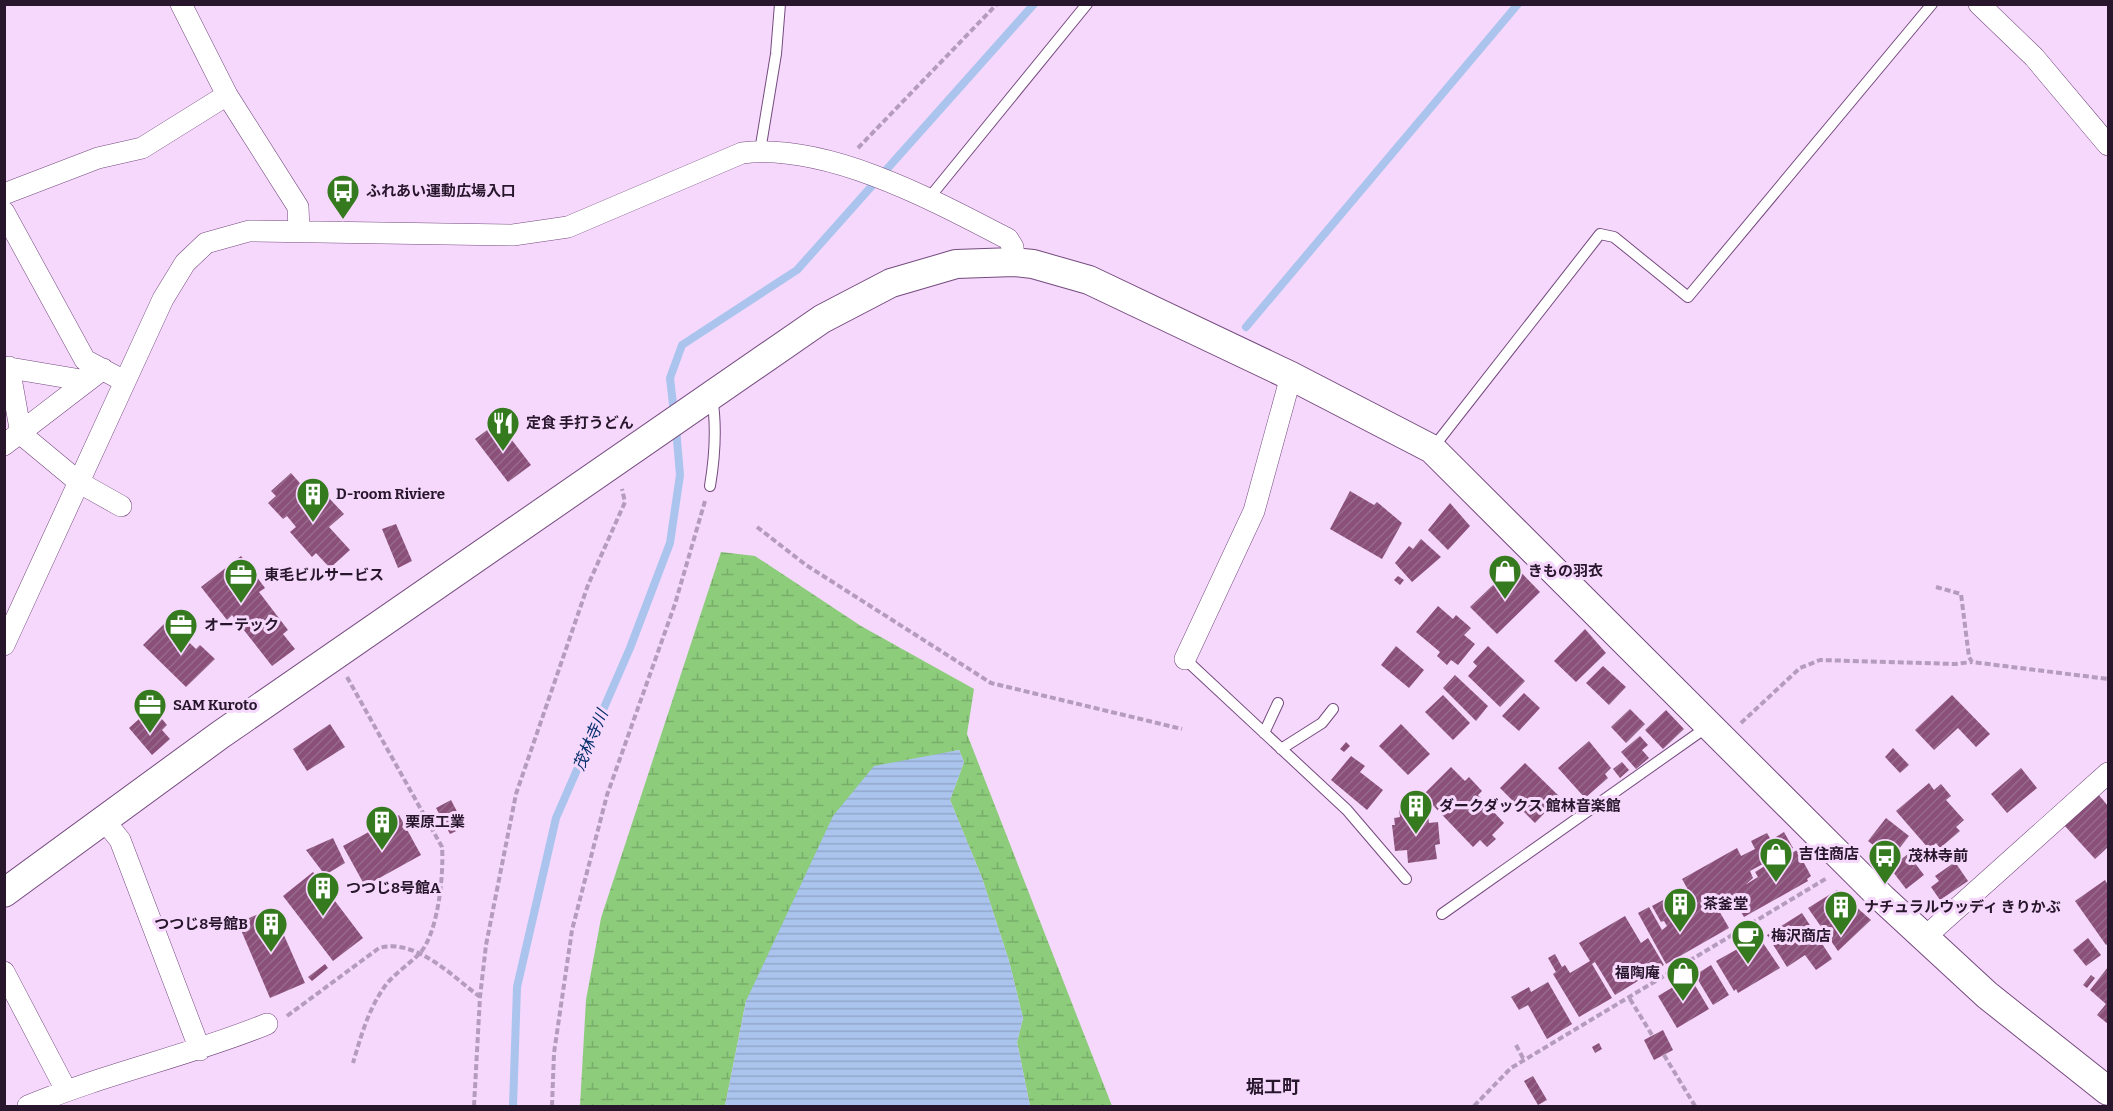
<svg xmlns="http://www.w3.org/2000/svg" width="2113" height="1111" font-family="Bitter,'Noto Sans JP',serif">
	<defs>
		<pattern id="wetland-marsh" width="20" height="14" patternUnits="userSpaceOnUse" patternTransform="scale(1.5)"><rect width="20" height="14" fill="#8ccc7b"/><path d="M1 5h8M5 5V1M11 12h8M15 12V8" fill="none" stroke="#79ae6a"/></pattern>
		<pattern id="water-rules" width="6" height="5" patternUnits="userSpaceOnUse" patternTransform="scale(1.5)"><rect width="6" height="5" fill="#aac4ed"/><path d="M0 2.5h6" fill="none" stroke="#92a8cb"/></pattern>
		<pattern id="building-hatch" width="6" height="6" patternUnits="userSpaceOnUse" patternTransform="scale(1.5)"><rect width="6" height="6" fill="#8a5079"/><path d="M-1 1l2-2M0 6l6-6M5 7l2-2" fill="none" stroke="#976a8b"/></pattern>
	</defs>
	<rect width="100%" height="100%" fill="#f5d8fc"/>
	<path fill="url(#wetland-marsh)" d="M 721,552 L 755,556 L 861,626 L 974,689 L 967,734 L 1112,1106 L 1030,1106 L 1017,1042 L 1023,1018 L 1009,961 L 982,878 L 950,800 L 964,762 L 959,750 L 923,758 L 746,1001 L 725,1106 L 580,1106 L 586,1000 L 601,918 Z"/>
	<path fill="url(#water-rules)" d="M 959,750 L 964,762 L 950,800 L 982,878 L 1009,961 L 1023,1018 L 1017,1042 L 1030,1106 L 725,1106 L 746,1001 L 833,816 L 874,766 Z"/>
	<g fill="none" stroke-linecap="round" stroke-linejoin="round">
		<path stroke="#aac4ed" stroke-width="8" d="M 1246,327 L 1518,4
			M 674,413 L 670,378 L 682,345 L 797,270 L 1034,4
			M 513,1106 L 517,987 L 556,818 L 630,648 L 670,543 L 680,475 L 676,428"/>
	</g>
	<path fill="url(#building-hatch)" fill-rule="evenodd" d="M 498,422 L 531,465 L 508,482 L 475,439 Z
		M 291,473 L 319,505 L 328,497 L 344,514 L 329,527 L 350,550 L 330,568 L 316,553 L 312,557 L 290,532 L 296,527 L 287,516 L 283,519 L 268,503 L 276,496 L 271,491 Z
		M 1350,491 L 1374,505 L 1377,502 L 1402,523 L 1382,559 L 1330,529 Z
		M 1450,503 L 1470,526 L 1448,550 L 1428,530 Z
		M 396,524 L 412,561 L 398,568 L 382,529 Z
		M 1421,539 L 1441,557 L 1412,582 L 1395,563 L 1409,546 L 1413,549 Z
		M 241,556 L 265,588 L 259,592 L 288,630 L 283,634 L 295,649 L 272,666 L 232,615 L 227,620 L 201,587 Z
		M 1514,565 L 1540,592 L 1497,634 L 1470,607 Z
		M 1398,576 L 1404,580 L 1400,585 L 1394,580 Z
		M 1438,606 L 1453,619 L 1456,615 L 1471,628 L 1464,635 L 1475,644 L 1458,665 L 1451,660 L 1447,665 L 1437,656 L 1440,652 L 1416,632 Z
		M 167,621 L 196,649 L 200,645 L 215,659 L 186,687 L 143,645 Z
		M 1585,629 L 1606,653 L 1576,682 L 1554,661 Z
		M 1396,646 L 1424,670 L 1409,688 L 1381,665 Z
		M 1488,646 L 1525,681 L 1500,707 L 1468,676 L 1477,666 L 1473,662 Z
		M 1603,666 L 1626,687 L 1609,705 L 1586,683 Z
		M 1455,675 L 1488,706 L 1476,721 L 1443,688 Z
		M 1524,693 L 1540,708 L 1519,731 L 1502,716 Z
		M 1443,695 L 1470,723 L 1453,740 L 1425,712 Z
		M 1952,695 L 1990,734 L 1976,747 L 1958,728 L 1934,750 L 1915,730 Z
		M 1630,709 L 1645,724 L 1626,743 L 1611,727 Z
		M 1666,710 L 1684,729 L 1663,749 L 1645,730 Z
		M 148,711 L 158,723 L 162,719 L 167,725 L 162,730 L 170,739 L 152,755 L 129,728 Z
		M 330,724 L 345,747 L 307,771 L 293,749 Z
		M 1401,724 L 1430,754 L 1408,775 L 1379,746 Z
		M 1640,736 L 1648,745 L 1642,750 L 1649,758 L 1636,769 L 1621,752 Z
		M 1589,741 L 1611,768 L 1605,774 L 1608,778 L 1585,798 L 1558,768 Z
		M 1346,742 L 1350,746 L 1344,752 L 1340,749 Z
		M 1893,748 L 1909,765 L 1900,773 L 1885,757 Z
		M 1351,756 L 1365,766 L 1360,772 L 1383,790 L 1367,810 L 1331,780 Z
		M 1622,762 L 1629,770 L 1620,778 L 1613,769 Z
		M 1525,763 L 1560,797 L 1535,823 L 1500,788 Z
		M 1451,767 L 1465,781 L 1469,777 L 1482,791 L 1478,795 L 1504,823 L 1492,835 L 1496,839 L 1487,847 L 1480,840 L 1473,847 L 1423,795 Z
		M 2021,768 L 2037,788 L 2007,813 L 1991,794 Z
		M 1929,783 L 1934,790 L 1941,784 L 1951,796 L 1946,800 L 1964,820 L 1956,827 L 1960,831 L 1940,848 L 1936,843 L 1929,849 L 1896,811 Z
		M 2098,794 L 2108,806 L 2108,847 L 2095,859 L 2064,825 Z
		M 451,800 L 465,827 L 450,834 L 436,808 Z
		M 1420,806 L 1421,809 L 1427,808 L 1429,823 L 1438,822 L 1440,844 L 1435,845 L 1437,859 L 1408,863 L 1407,850 L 1395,851 L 1392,825 L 1395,825 L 1394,818 L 1400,817 L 1399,809 Z
		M 386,812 L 390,820 L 399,815 L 421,855 L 365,886 L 343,846 L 376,828 L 372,820 Z
		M 1886,818 L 1909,836 L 1891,859 L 1868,841 Z
		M 1784,832 L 1793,848 L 1786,851 L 1788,855 L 1797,850 L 1811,876 L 1807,879 L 1808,881 L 1744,917 L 1730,893 L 1714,902 L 1729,928 L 1666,964 L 1638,913 L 1649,907 L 1662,930 L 1667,926 L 1664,921 L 1661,922 L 1652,906 L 1665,899 L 1672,907 L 1692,897 L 1682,879 L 1737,848 L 1741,856 L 1755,849 L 1751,841 L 1767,833 L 1771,840 ZM 1772,859 L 1773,861 L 1755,872 L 1758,877 L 1745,885 L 1753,878 L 1750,871 Z
		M 333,838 L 345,863 L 325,875 L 306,850 Z
		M 1908,854 L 1924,875 L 1906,889 L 1890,868 Z
		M 1955,862 L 1968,881 L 1940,900 L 1931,887 L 1939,881 L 1935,876 Z
		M 313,872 L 363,938 L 333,961 L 283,896 Z
		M 2105,880 L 2108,885 L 2108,944 L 2106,945 L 2075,901 Z
		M 1837,890 L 1871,920 L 1838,951 L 1808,908 Z
		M 272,908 L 305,983 L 270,998 L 238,923 Z
		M 1802,913 L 1832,959 L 1816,970 L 1805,955 L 1787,967 L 1767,935 Z
		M 1625,916 L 1641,943 L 1648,938 L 1664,965 L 1615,995 L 1595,962 L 1592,964 L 1612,998 L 1579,1017 L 1553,974 L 1556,972 L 1548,958 L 1555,954 L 1562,967 L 1565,965 L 1570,973 L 1590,961 L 1579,943 Z
		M 1759,937 L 1780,968 L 1738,993 L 1736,989 L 1734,991 L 1716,961 Z
		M 2088,938 L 2101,955 L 2086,966 L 2073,950 Z
		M 325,964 L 328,968 L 312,981 L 308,977 Z
		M 1711,965 L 1729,995 L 1713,1005 L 1695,975 Z
		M 2108,967 L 2108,1024 L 2097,1015 L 2106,1004 L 2090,990 Z
		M 2091,975 L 2095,978 L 2087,988 L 2083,985 Z
		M 1690,977 L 1709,1009 L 1677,1028 L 1658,996 Z
		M 1548,982 L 1572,1024 L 1547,1039 L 1528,1005 L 1519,1010 L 1511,997 L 1529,987 L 1531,992 Z
		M 1663,1030 L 1673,1050 L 1654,1060 L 1644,1040 Z
		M 1599,1043 L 1602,1049 L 1595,1053 L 1592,1047 Z
		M 1533,1076 L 1547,1100 L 1538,1105 L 1524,1081 Z"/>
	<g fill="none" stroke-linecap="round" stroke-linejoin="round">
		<defs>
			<path id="lane" d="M 760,151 L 776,54 L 780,4
				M 929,198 L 1087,4
				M 1432,449 L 1600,234 L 1614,237 L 1688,297 L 1932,4
				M 710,486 C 715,456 717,427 712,397
				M 1185,659 L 1347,810 L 1406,879
				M 1264,733 L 1278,703
				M 1281,749 L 1322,723 L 1333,709
				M 1442,914 L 1707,727"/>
			<path id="street" d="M 181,4 L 227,95 L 298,207 L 299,230
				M 1979,4 L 2034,57 L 2108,145
				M 4,194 L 98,158 L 142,148 L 227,95
				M 4,212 L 85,360 L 124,381
				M 4,367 L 87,381
				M 9,367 L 21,434 L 80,483 L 121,506
				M 4,445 L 103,369
				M 4,645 L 163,299 L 185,263 L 206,243 L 249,231 L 513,235 L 568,227 L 742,153 C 828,143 933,200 1008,239 L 1013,247 L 1014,262
				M 1185,659 L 1254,511 L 1291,376
				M 104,820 L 120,840 L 200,1050
				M 1924,938 L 2108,773
				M 4,972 L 66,1090
				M 28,1106 C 106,1073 189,1056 267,1024"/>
			<path id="secondary" d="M 4,893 L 220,735 L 822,319 L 891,283 L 956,264 L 1014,262 L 1033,264 L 1089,280 L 1291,376 L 1432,449 L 1882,898 L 1987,995 L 2108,1091"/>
		</defs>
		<use href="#lane" stroke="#754b7f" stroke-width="12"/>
		<use href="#street" stroke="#754b7f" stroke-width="22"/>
		<use href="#secondary" stroke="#754b7f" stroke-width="30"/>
		<path stroke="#b69cbc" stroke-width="4" stroke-dasharray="6 3" stroke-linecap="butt" d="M 858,148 L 997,4
			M 757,527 L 806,565 L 991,683 L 1182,729
			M 1936,587 L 1961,594 L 1969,657 L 1972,662 L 2108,679
			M 347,677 L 442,847 C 444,874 438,935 419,954 C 408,965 394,974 385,986 C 368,1010 361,1036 353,1063
			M 1741,723 L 1800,668 L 1820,660 L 1955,664 L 1972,662
			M 1630,999 L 1652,1035
			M 287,1016 L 379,948 C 416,938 452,976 480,997
			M 1516,1045 L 1524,1060
			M 1664,1055 L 1695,1106
			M 474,1106 L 480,997 L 486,945 L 516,794 L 588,585 L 625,502 L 622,489
			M 552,1106 L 554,1053 L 572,930 L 607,795 L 675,604 L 705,501
			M 1474,1106 L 1511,1068 L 1827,878"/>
		<use href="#lane" stroke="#fff" stroke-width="10"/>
		<use href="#street" stroke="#fff" stroke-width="21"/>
		<use href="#secondary" stroke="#fff" stroke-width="28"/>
	</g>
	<defs>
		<symbol id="bus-pin" viewBox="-11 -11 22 30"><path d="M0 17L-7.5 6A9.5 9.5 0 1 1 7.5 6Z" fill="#357a1e" stroke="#f5d8fc"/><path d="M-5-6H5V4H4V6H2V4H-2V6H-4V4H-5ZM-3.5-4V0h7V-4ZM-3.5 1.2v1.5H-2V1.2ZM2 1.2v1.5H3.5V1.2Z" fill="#fff"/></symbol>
		<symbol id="restaurant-pin" viewBox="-11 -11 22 30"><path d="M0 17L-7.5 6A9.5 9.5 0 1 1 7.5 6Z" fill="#357a1e" stroke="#f5d8fc"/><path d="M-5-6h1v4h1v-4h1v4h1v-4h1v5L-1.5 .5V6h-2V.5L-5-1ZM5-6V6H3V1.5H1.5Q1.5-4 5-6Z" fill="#fff"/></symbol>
		<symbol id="building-pin" viewBox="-11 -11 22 30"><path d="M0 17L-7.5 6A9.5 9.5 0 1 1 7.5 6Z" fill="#357a1e" stroke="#f5d8fc"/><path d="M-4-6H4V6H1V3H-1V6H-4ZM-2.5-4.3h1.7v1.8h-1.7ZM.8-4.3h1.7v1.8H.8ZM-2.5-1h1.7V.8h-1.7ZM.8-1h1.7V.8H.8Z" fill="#fff"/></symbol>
		<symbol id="shop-pin" viewBox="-11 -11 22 30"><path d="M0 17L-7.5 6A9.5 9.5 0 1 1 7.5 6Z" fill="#357a1e" stroke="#f5d8fc"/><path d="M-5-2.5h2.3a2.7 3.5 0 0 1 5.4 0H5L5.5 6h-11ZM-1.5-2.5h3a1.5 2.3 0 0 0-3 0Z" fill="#fff"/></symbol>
		<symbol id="office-pin" viewBox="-11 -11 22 30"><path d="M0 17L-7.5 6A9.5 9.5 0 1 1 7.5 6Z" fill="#357a1e" stroke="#f5d8fc"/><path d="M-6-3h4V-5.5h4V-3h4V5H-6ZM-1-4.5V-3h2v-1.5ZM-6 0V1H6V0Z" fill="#fff"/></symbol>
		<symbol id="cafe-pin" viewBox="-11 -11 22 30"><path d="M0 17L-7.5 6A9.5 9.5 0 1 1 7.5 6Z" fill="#357a1e" stroke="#f5d8fc"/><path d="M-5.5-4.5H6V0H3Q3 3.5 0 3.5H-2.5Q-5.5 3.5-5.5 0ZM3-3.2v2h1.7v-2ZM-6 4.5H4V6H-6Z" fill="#fff"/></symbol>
	</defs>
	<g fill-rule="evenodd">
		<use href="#bus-pin" x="324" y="172" width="38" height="52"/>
		<use href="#restaurant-pin" x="484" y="404" width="38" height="52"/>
		<use href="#building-pin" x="294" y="475" width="38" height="52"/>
		<use href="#shop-pin" x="1486" y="552" width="38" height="52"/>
		<use href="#office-pin" x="222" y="556" width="38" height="52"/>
		<use href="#office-pin" x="162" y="606" width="38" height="52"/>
		<use href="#office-pin" x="131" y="686" width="38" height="52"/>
		<use href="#building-pin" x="1397" y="787" width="38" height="52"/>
		<use href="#building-pin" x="363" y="803" width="38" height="52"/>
		<use href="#shop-pin" x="1757" y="835" width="38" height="52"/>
		<use href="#bus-pin" x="1866" y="837" width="38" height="52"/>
		<use href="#building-pin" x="304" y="869" width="38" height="52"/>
		<use href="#building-pin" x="1661" y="885" width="38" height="52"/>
		<use href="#building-pin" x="1822" y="888" width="38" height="52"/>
		<use href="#building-pin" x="252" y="905" width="38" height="52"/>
		<use href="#cafe-pin" x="1729" y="917" width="38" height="52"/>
		<use href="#shop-pin" x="1664" y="954" width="38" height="52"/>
	</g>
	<g text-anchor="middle" stroke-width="6" stroke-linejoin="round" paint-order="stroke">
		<g font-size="15" font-weight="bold" fill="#28162c" stroke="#f5d8fc" text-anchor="start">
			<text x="366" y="196">ふれあい運動広場入口</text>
			<text x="526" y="428">定食 手打うどん</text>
			<text x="336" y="499">D-room Riviere</text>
			<text x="1528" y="576">きもの羽衣</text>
			<text x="264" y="580">東毛ビルサービス</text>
			<text x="204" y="630">オーテック</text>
			<text x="173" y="710">SAM Kuroto</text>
			<text x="1439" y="811">ダークダックス 館林音楽館</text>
			<text x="405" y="827">栗原工業</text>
			<text x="1799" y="859">吉住商店</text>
			<text x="1908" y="861">茂林寺前</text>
			<text x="346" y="893">つつじ8号館A</text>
			<text x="1703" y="909">茶釜堂</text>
			<text x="1864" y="912">ナチュラルウッディ きりかぶ</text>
			<text x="248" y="929" text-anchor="end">つつじ8号館B</text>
			<text x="1771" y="941">梅沢商店</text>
			<text x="1660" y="978" text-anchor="end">福陶庵</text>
		</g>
		<g font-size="16" font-style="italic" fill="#052e6b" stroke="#f5d8fc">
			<text transform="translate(590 740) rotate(-67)" y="6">茂林寺川</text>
		</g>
		<g font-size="18" font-weight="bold" fill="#28162c" stroke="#f5d8fc">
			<text x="1273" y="1093">堀工町</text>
		</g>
	</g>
	<rect width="2113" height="1111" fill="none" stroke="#28162c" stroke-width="12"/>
</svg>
